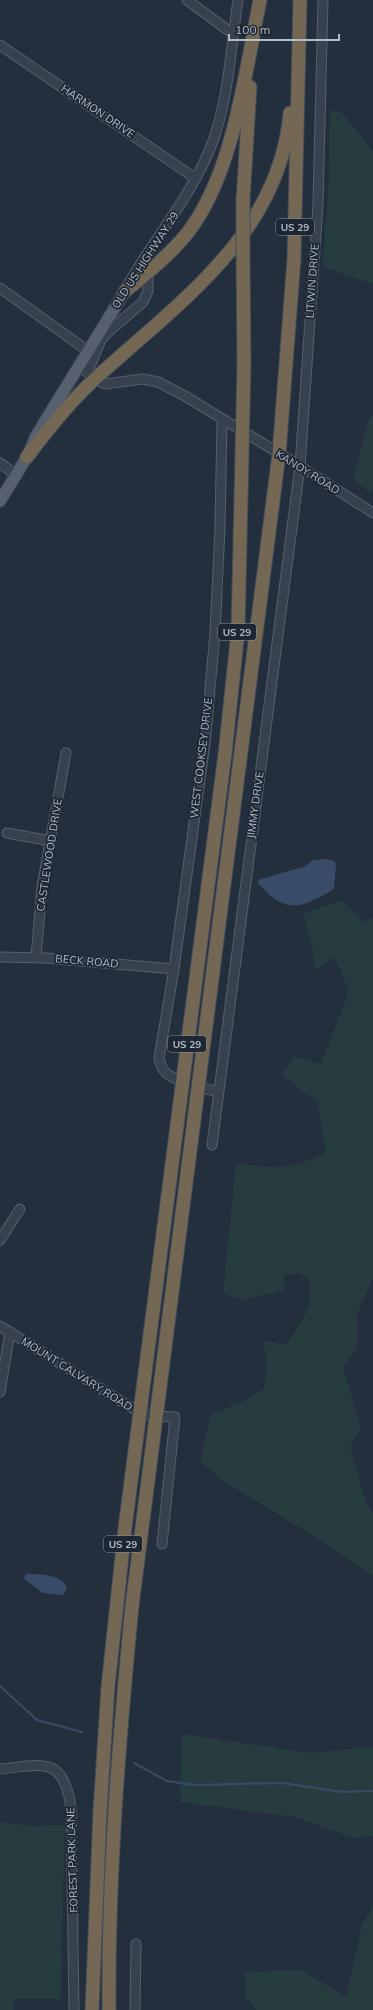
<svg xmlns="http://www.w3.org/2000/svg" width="373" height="2010" font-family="Mulish,sans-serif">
	<rect width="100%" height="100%" fill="#242f3e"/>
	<path fill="#263c3f" d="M 330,110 L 341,112 L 373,151 L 373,284 L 323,267 L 329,176 Z
		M 373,414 L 373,489 L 370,493 L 353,479 L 369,419 Z
		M 342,900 L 363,922 L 373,918 L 373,1278 L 357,1314 L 357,1349 L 343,1367 L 361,1428 L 350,1447 L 366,1503 L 373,1513 L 373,1576 L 304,1530 L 223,1481 L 201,1462 L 210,1415 L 238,1404 L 264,1389 L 267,1361 L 263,1340 L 287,1345 L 310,1306 L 310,1282 L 301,1273 L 283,1275 L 285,1290 L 241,1300 L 223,1293 L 236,1163 C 271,1169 294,1170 326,1152 L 317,1100 L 305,1094 L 282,1074 L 294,1057 L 321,1064 L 349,991 L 334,956 L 316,971 L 312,945 L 303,914 Z
		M 182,1734 L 311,1753 L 373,1747 L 373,1836 L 353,1838 L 296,1817 L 180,1802 Z
		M 0,1822 L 30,1826 L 65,1825 L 60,1999 L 14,1999 L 13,2010 L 0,2010 Z
		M 373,1906 L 373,2010 L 256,2010 L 245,1996 L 245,1972 L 302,1970 L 346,1997 L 362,1925 Z"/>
	<path fill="#394c67" d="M 325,859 L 334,861 L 336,864 L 334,889 C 300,909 286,915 258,883 L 258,880 L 306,866 L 313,860 Z
		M 26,1574 C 38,1574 65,1574 67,1589 L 63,1595 L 43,1593 L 24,1579 Z"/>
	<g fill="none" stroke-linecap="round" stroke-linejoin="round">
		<path stroke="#394c67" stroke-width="2" d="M 0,1686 L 37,1720 L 82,1732
			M 134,1763 L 167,1781 L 194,1785 L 282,1783 L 342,1792 L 373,1791"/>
		<defs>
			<path id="minor" d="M 187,0 L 233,34
				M 0,45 L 195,178
				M 0,288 L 88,351
				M 126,288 C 154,238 193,195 213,141 C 229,96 231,46 238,0
				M 80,365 L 94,379 L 105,384 L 143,379 L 158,382 L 185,396 L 300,466 L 373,513
				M 88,371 L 101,340 L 108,332 L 143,302 L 148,291 L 148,270
				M 0,463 L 16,475
				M 7,833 L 51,841
				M 0,957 L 45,958 L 174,969
				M 36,957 L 42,887 L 66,753
				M 182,1081 C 168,1076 162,1073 159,1058 L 174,969 L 205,743 L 215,634 L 220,527 L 222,420
				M 199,1087 L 218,1092
				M 212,1145 L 300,466 L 318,204 L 323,0
				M 0,1240 L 20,1209
				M 0,1326 L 140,1413 L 156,1416 L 175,1417 L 162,1544
				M 0,1392 L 10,1332
				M 0,1769 C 42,1765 64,1755 71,1808 L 74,2010
				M 135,2010 L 136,1944"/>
			<path id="major" d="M 0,501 L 27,457 L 36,436 L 125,291"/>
			<path id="highway" d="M 243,200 L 250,87
				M 125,291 C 148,273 171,254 189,231 C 234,171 245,73 260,0
				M 27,457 C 48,429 70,401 96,378 C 179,302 279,235 290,113
				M 92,2010 L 100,1811 L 108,1687 L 125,1528 L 225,754 L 238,631 L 244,365 L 243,255
				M 109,2010 C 108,1875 119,1740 132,1606 L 279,454 L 294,259 L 300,0"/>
		</defs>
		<use href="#minor" stroke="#565f6c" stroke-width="11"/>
		<use href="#major" stroke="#414a57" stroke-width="13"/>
		<use href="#highway" stroke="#434c59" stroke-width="15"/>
		<use href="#minor" stroke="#38414e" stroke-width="9"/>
		<use href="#major" stroke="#56606e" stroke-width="11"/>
		<use href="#highway" stroke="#746855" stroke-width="13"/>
		<defs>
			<path id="highway-bridge" d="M 243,255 L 243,200"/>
		</defs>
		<use href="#highway-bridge" stroke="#434c59" stroke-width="15" stroke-linecap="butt"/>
		<use href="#highway-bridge" stroke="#746855" stroke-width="13"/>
	</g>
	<g text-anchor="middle" stroke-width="3.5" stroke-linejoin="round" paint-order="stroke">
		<g fill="#1d2633" stroke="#878f9c" stroke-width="1">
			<rect x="276" y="219" width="38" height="16" rx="3"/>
			<rect x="218" y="624" width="38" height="16" rx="3"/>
			<rect x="168" y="1036" width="38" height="16" rx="3"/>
			<rect x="104" y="1536" width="38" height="16" rx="3"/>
		</g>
		<g font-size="10" font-weight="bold" fill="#b4bcc9">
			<text x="295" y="231">US 29</text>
			<text x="237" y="636">US 29</text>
			<text x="187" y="1048">US 29</text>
			<text x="123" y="1548">US 29</text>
		</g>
		<g font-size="11" fill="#b4bcc9" stroke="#1d2633">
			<text transform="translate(98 111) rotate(34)" y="4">HARMON DRIVE</text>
			<text transform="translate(145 260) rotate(-57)" y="4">OLD US HIGHWAY 29</text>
			<text transform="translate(312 281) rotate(-86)" y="4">LITWIN DRIVE</text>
			<text transform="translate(308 472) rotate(32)" y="4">KANOY ROAD</text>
			<text transform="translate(201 758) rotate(-83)" y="4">WEST COOKSEY DRIVE</text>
			<text transform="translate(255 805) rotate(-82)" y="4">JIMMY DRIVE</text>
			<text transform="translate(49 855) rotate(-81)" y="4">CASTLEWOOD DRIVE</text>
			<text transform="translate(87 961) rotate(5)" y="4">BECK ROAD</text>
			<text transform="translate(77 1374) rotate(32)" y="4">MOUNT CALVARY ROAD</text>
			<text transform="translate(72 1860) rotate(-92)" y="4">FOREST PARK LANE</text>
		</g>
	</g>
	<path d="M229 34v6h110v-6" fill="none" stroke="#b4bcc9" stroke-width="2"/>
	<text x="235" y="34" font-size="12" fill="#b4bcc9" stroke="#1d2633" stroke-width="3" paint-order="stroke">100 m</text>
</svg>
